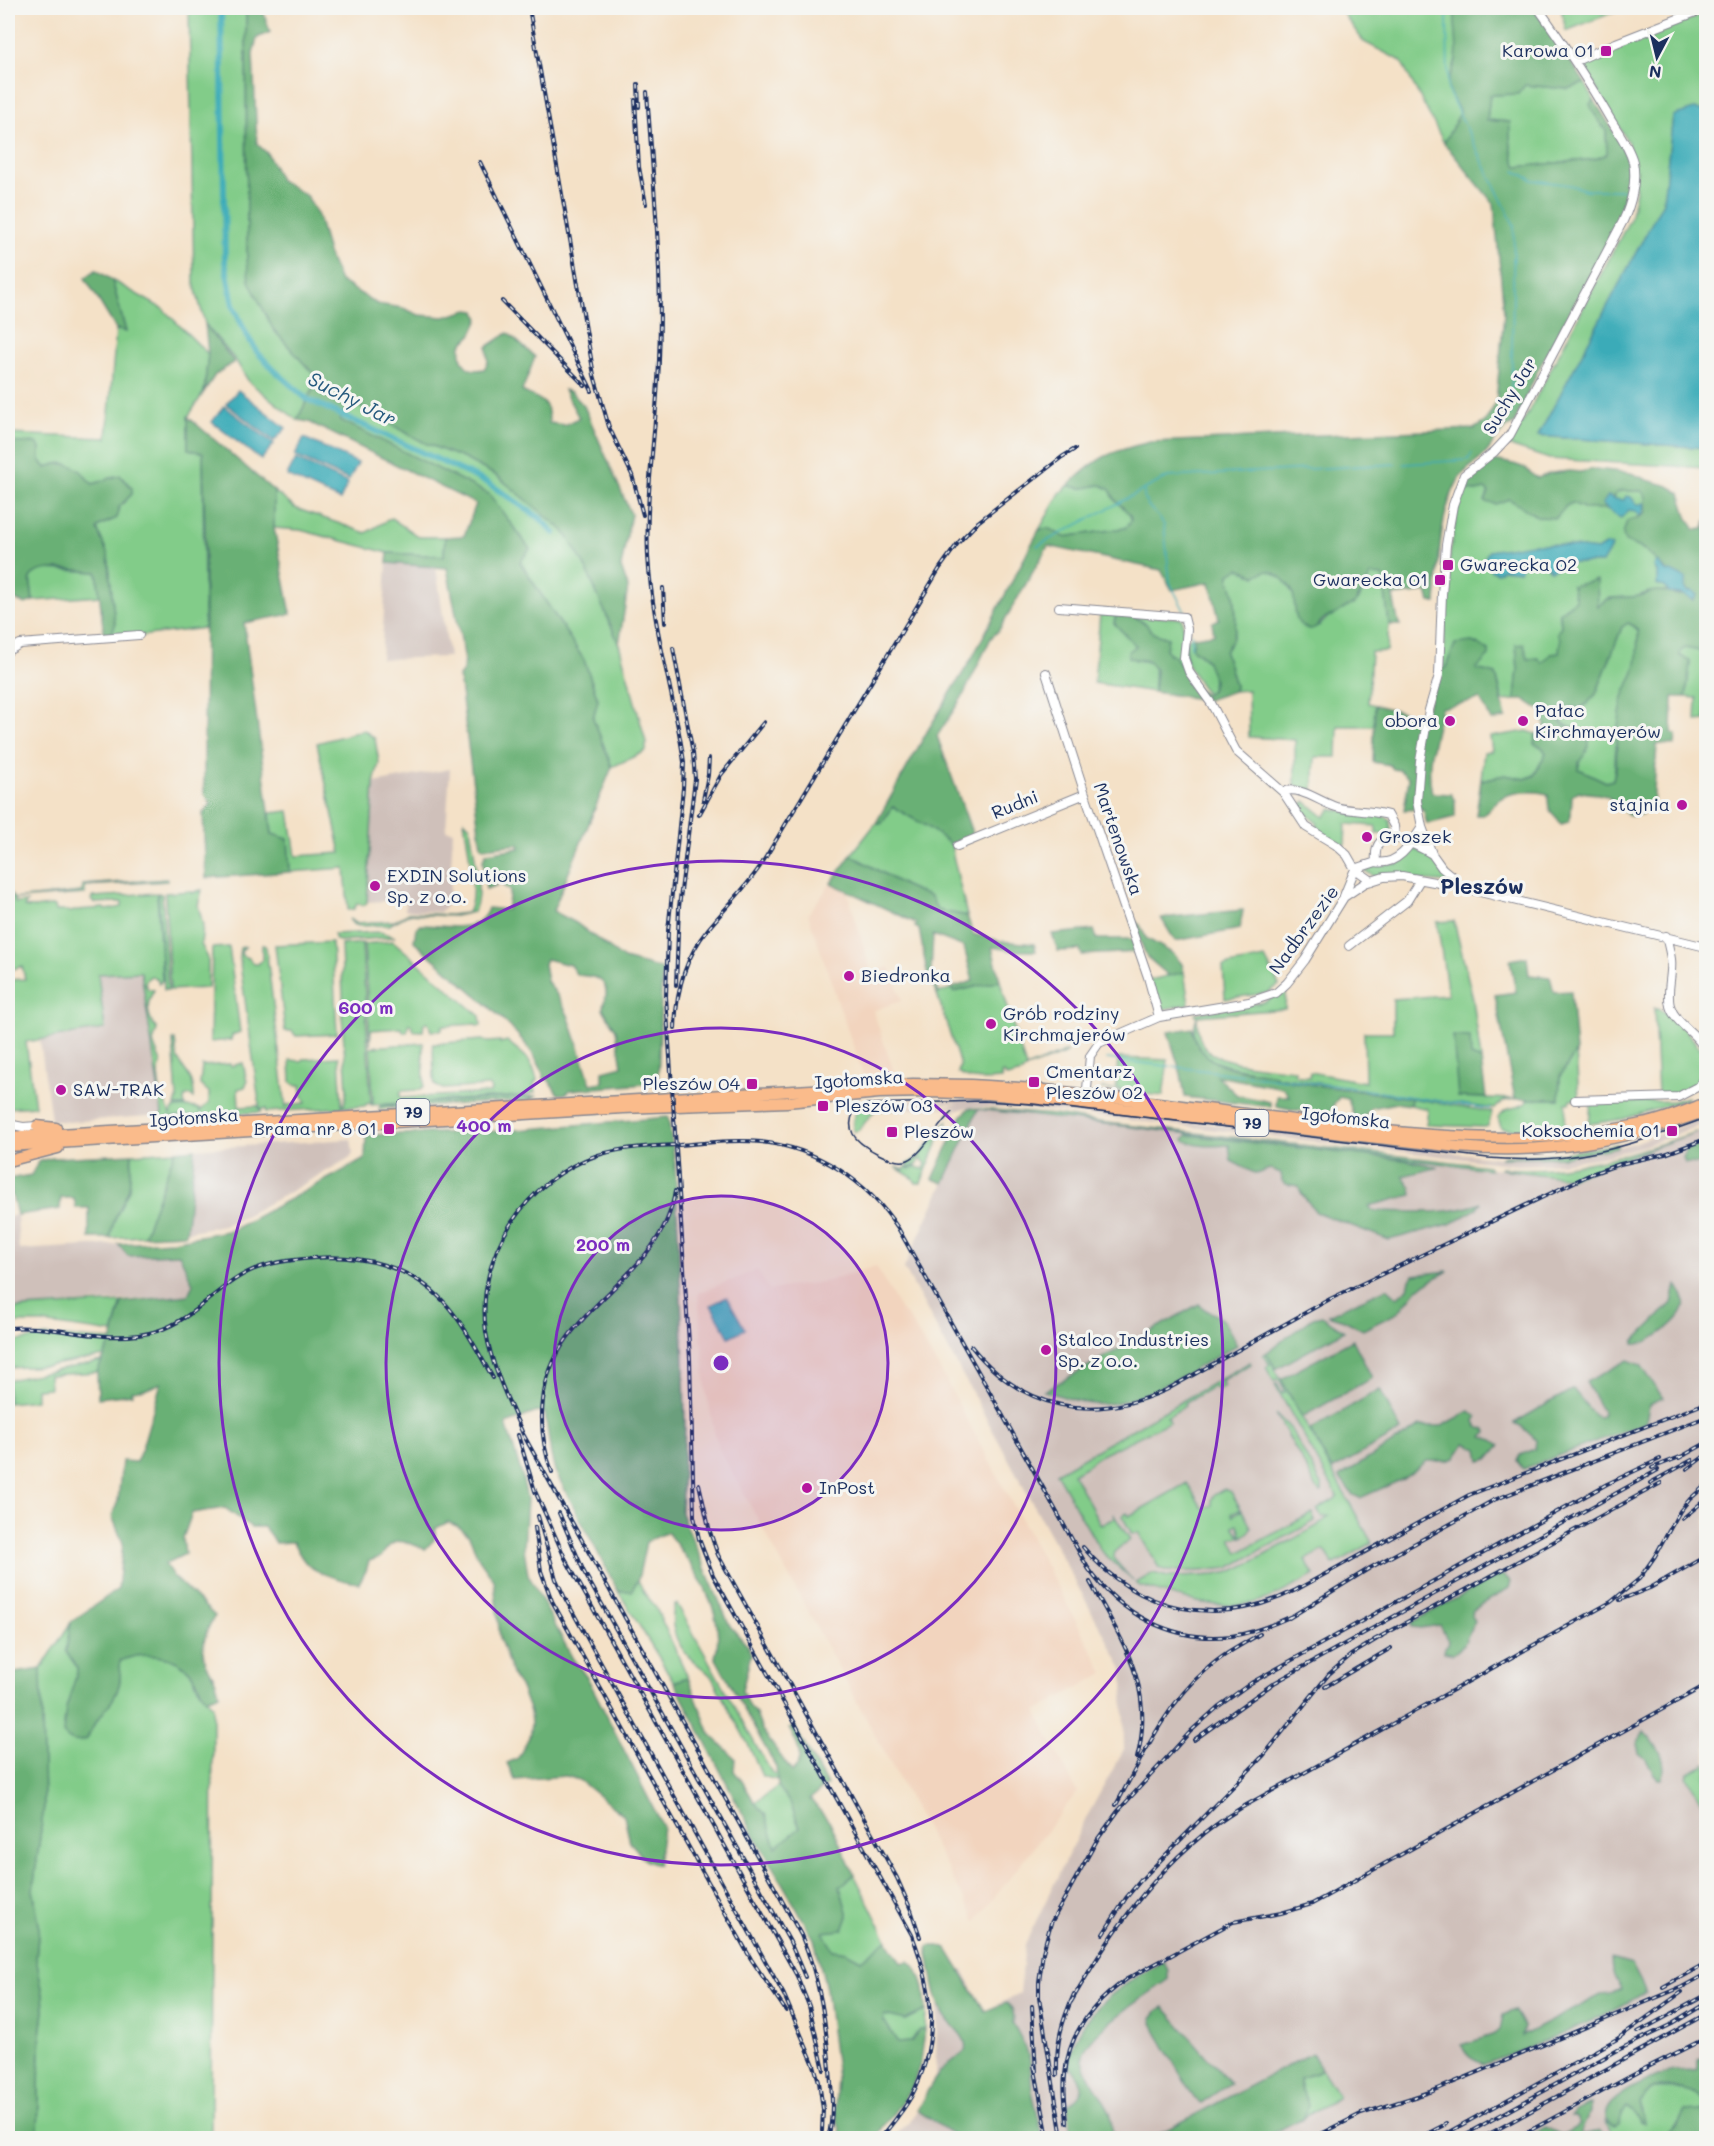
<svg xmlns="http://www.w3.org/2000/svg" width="1714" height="2146" font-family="Mali,sans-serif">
	<rect width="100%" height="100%" fill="#f6f6f2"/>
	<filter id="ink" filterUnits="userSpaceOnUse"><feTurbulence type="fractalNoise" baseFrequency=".0167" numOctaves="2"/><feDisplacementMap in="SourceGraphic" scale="12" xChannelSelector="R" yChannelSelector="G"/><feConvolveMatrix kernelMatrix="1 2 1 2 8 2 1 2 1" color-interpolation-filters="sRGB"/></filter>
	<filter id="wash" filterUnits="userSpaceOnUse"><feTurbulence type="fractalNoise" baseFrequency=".008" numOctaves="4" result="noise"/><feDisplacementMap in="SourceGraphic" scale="24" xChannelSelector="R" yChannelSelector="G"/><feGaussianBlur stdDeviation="1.35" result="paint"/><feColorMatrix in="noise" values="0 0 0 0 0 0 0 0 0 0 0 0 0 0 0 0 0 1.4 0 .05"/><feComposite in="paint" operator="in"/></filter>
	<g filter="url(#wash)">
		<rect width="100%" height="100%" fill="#f4e1c7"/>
		<path fill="#f2d4be" d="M 831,883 L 847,890 L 871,972 L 890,967 L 902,1000 L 873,1011 L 894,1072 L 863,1075 L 808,914 Z
			M 876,1266 L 902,1312 L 907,1315 L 944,1377 L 1104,1673 L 1036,1711 L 1077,1792 L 976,1921 L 717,1444 L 706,1391 L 698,1293 L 757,1270 L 770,1290 L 828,1281 Z"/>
		<path fill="#cfc0ba" d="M 387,563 L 436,567 L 449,657 L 381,659 Z
			M 450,769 L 446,830 L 453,831 L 449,903 L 440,912 L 405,910 L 405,900 L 367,902 L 374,783 Z
			M 142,972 L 162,1115 L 68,1122 L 51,1120 L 40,1040 L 105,1029 L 98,974 Z
			M 986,1100 L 1100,1111 L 1500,1158 L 1545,1158 L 1585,1154 L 1634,1143 L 1706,1117 L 1706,1123 L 1644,1146 L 1603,1157 L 1561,1163 L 1517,1165 L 1025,1108 L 968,1107 L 956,1111 L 948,1117 L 945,1115 L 956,1107 L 905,1109 L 904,1106 L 945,1106 L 958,1103 L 904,1104 L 904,1101 Z
			M 978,1109 L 1570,1178 L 1706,1128 L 1706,2138 L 893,2138 L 914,2116 L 935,2076 L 939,1980 L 963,1970 L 985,2011 L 1020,1993 L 1025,1944 L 1084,1822 L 1124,1749 L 1123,1669 L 904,1268 Z
			M 351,1139 L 353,1152 L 351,1157 L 288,1193 L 237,1220 L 223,1225 L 186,1232 L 195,1149 Z
			M 17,1215 L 19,1250 L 173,1241 L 193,1284 L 188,1295 L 8,1309 L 8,1216 Z"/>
		<path fill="#82cc89" stroke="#4e7e74" stroke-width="1.5" fill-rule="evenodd" d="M 189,8 L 246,8 L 247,259 L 273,329 L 318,379 L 297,420 L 249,382 L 236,361 L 205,324 L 194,283 Z
			M 1339,8 L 1455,8 C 1454,19 1457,29 1458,41 C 1459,60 1447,77 1452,96 C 1453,102 1458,107 1460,113 L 1444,143 L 1401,61 L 1364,42 Z
			M 1561,8 L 1613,8 L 1614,12 L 1566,31 Z
			M 1706,13 L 1706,111 L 1694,109 L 1673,116 L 1663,202 L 1538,436 L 1706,448 L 1706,468 L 1549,459 L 1507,445 L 1523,422 L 1630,219 L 1636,191 L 1628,142 L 1581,62 Z
			M 1585,83 L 1594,100 L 1592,110 L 1606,131 L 1607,154 L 1596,159 L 1517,167 C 1511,153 1509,138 1509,122 L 1487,120 L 1490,95 L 1517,94 L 1524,85 L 1567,89 Z
			M 112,280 L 163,309 L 208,354 L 204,392 L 188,417 L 188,449 L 203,452 L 204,628 L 140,636 L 110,635 L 115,625 L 108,555 L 97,529 L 101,525 L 117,518 L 119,507 L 132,494 C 131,482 124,479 114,476 L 105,481 L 93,484 C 76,474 71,454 46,468 L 40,460 L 40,449 L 33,442 L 22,444 L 11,442 L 8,434 L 107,438 L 116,329 L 126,332 Z
			M 351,402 L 425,443 L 465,459 L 497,476 L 565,531 L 584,564 L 619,644 L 646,742 L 646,751 L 612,767 L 593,718 L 598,699 L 584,660 L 520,562 L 489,494 L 340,420 Z
			M 1467,483 L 1468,490 L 1476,491 L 1485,489 L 1489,491 L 1485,501 C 1496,507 1499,500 1509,499 L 1518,503 L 1533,514 L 1556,518 L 1566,506 L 1572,503 L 1586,509 L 1611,504 L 1615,493 L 1621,491 L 1642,491 L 1646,497 L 1646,512 L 1640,517 L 1627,521 L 1632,545 L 1645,550 L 1689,592 L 1683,596 L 1663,591 L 1649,592 L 1636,597 L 1608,598 L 1598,606 L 1572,586 L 1576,600 L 1559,612 L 1561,626 L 1560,653 L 1542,663 L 1528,659 L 1516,645 L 1518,669 L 1515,700 L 1503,701 L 1496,674 L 1475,669 L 1489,650 L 1472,642 L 1450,656 L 1446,667 L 1442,670 L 1450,554 L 1460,492 ZM 1550,544 L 1597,550 L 1605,545 L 1602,563 L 1571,563 L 1550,570 L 1543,561 L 1529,560 L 1531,556 L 1525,556 L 1520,571 L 1503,569 L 1489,551 Z
			M 1101,485 L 1111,490 C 1112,494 1113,498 1115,500 C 1121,509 1142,516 1125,528 L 1064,537 L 1048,528 L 1039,530 L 1060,493 L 1068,486 L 1083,488 Z
			M 274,491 L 295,508 L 366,533 L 391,518 L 419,537 L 445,537 L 444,556 L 388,553 L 300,530 L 274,528 Z
			M 1239,568 L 1250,574 C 1256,572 1263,569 1269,570 C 1289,574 1301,613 1309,629 L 1320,625 L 1328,617 L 1358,601 L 1371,574 L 1383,575 L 1385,582 L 1389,625 L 1387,651 L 1371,652 L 1368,703 L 1375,705 L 1374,726 L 1338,726 L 1337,757 L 1315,757 L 1313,791 L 1295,786 L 1295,740 L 1249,737 L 1248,690 L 1234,691 L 1235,686 L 1225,652 C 1228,646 1233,640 1234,634 C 1237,622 1236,590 1229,580 L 1230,574 Z
			M 45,569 L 97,572 L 100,596 L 33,601 L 30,578 L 33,573 Z
			M 1100,614 L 1116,615 L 1114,623 L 1137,646 L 1133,650 L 1135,660 C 1156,662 1155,664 1154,682 C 1153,685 1154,689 1154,692 L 1094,683 Z
			M 1133,616 L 1182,618 L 1187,674 L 1166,649 L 1168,638 L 1153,633 L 1146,624 Z
			M 1628,623 C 1632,625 1637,627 1638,632 C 1644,661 1621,704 1617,733 C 1614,749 1617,765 1613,780 L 1606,782 L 1579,769 L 1579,762 L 1587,750 L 1583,730 C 1570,727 1556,725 1561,709 L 1567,707 L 1580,708 L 1587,704 L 1596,694 L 1622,627 Z
			M 1195,637 L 1192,648 C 1195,652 1200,654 1204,658 C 1212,665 1217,687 1207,694 C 1194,676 1182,661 1187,638 Z
			M 1685,648 L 1706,652 L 1706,720 L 1696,721 L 1697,698 L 1686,697 L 1690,663 L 1680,655 L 1680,652 Z
			M 364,730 L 375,739 L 379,763 L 374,783 L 367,902 L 365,905 L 357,904 L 354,909 L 348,910 L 345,868 L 290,872 L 288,839 L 272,834 L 270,813 L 289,811 L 296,856 L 341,853 L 317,743 Z
			M 1527,731 L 1536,734 L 1534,744 L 1542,747 L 1546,753 L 1534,775 L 1525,779 L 1505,775 L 1481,780 L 1484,752 L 1492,751 L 1490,737 Z
			M 1305,801 L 1324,817 L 1331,809 L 1385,816 L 1390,820 L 1391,831 L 1389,834 L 1376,834 L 1376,826 L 1346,824 L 1345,844 L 1340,846 L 1316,827 L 1318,824 L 1299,808 Z
			M 893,807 L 926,826 L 952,845 L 952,851 L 967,916 L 936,910 L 930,897 L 905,886 L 851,855 L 876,823 L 882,823 Z
			M 464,820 L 470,826 C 472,846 485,896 473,912 L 455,916 L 409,914 L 389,925 L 359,926 L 353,924 L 349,919 L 356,923 L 395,921 L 409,913 L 450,915 L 467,913 C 480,899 466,839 464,820 Z
			M 1411,847 L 1431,857 L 1452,879 L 1452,883 L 1375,877 L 1364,870 L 1374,865 L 1398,864 Z
			M 167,879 L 167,881 L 85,886 L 85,894 L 14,899 L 15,903 L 27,902 L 24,907 C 34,910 45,905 55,906 L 56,911 L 68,911 L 71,912 L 77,910 L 104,908 L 106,910 L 122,907 L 122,902 L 95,903 L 91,900 L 93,897 L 157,893 L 162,980 L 159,984 L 157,979 L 151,976 L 147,979 L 145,984 L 148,989 L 154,990 C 145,1004 147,1017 157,1029 L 153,1043 L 161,1062 L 158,1074 L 160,1091 L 170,1114 L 174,1108 L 190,1107 L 199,1109 L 200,1112 L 201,1110 L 209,1103 L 209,1092 L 200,1085 L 202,1066 L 230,1064 L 231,1066 L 243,1063 L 247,1082 L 245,1087 L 238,1089 L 239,1107 L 258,1106 L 260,1110 L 239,956 L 240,948 L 245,947 L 241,952 L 242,956 L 249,958 L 253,964 L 258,964 L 262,960 L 262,945 L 264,945 L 266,947 L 286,1108 L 287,1105 L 306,1103 L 303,1097 L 301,1085 L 295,1085 L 291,1082 L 290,1060 L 302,1061 L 303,1059 L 339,1057 L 342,1105 L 344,1105 L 347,1090 L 342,1014 L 343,999 L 341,945 L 362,943 L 371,1103 L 373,1103 L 370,1047 L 423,1043 L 424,1086 L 419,1090 L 401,1091 L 400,1096 L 402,1098 L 490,1093 L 491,1089 L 489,1086 L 443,1089 L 436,1086 L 434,1081 L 433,1044 L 482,1040 L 488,1042 L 500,1041 L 500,1043 L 507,1041 C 523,1055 531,1056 537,1080 L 534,1084 L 535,1092 L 522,1096 L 371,1105 L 371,1103 L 366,1104 L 366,1106 L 266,1112 L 266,1109 L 261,1109 L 261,1112 L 160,1118 L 160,1115 L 162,1114 L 141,972 L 98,974 L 105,1029 L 26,1042 L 35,1106 L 8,1108 L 8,980 L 25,979 L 22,966 L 8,971 L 8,895 L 9,891 L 14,899 L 82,892 L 83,885 Z
			M 202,890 L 198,905 L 203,925 L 201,944 L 208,958 L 208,988 L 170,990 L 165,893 L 191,891 L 191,893 L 196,892 L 196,891 Z
			M 158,893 L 162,894 L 168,990 L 164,990 Z
			M 1454,921 L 1473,999 L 1481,1060 L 1471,1056 L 1458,1097 L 1515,1099 L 1504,1101 L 1494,1109 L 1277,1077 L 1275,1075 C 1243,1068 1179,1067 1197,1017 L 1195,1013 L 1265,1002 L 1284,991 L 1286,994 L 1285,1009 L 1197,1016 C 1197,1027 1198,1039 1205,1048 C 1220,1065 1273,1067 1295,1070 L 1295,1075 L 1309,1077 L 1310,1072 L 1365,1082 L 1364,1032 L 1393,1032 L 1393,999 L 1448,995 L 1437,922 Z
			M 380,932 L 395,937 L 340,941 L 336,940 L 334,934 Z
			M 393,941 L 480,1016 L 481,1026 L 477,1026 L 476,1024 L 442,1026 L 442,1030 L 431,1031 L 428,1022 L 424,1023 L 423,1031 L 414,1031 L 411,1024 L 409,1024 L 407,1032 L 403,1032 L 402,1028 L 371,1030 L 370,1045 L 364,944 Z
			M 332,942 L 337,1034 L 296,1036 L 292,1031 L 285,1031 L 275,945 Z
			M 229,947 L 240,1032 L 232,1035 L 231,1040 L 210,1042 L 212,948 Z
			M 1265,958 L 1279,985 L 1267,993 L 1225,999 L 1223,966 Z
			M 1184,972 L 1189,1004 L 1160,1010 L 1150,980 Z
			M 1000,981 L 1026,1068 L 1067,1051 L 1067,1053 L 1026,1068 L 1022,1073 L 1007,1077 L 1003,1073 L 1001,1074 L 1002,1079 C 987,1080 970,1082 958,1073 L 960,1065 L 937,994 L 952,988 L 953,992 Z
			M 1654,1008 L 1673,1015 L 1705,1054 C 1704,1086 1689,1095 1658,1095 Z
			M 173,1040 L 175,1040 C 176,1046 176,1054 178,1059 C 185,1074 195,1076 194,1098 L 190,1095 L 185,1097 L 184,1101 L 185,1106 L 175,1106 L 177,1099 Z
			M 1576,1052 L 1579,1099 L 1571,1099 L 1570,1103 L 1566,1103 L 1565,1126 C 1554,1127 1507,1131 1501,1128 L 1498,1117 C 1506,1105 1518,1110 1527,1102 L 1527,1099 L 1559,1099 L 1560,1076 Z
			M 1118,1058 L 1168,1060 L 1163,1096 L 1101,1089 L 1130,1092 L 1116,1088 Z
			M 537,1096 L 529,1100 L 379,1109 L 380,1106 Z
			M 1687,1097 L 1686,1100 L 1623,1119 L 1589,1124 L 1591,1103 L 1673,1101 Z
			M 1411,1098 L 1492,1112 L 1488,1126 L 1485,1127 L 1426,1125 L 1428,1109 L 1410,1105 Z
			M 869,1105 L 883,1105 L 901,1109 L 875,1110 L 859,1130 L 854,1132 C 850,1119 855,1108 869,1105 Z
			M 978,1109 L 1054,1115 L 1098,1122 L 1488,1166 L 1490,1169 Z
			M 948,1120 L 945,1131 L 942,1132 L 921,1183 L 916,1183 L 913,1178 L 895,1167 L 904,1170 L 906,1167 L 909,1169 L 916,1167 L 924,1169 L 926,1163 L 920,1159 L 917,1165 L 909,1168 L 907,1164 L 918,1158 Z
			M 1696,1132 L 1570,1178 L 1500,1169 L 1501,1168 C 1568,1174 1633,1154 1696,1132 Z
			M 1617,1144 L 1618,1147 L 1562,1157 L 1500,1158 L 1505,1156 L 1557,1154 Z
			M 175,1151 L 144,1236 L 110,1238 L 114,1221 L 129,1189 L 132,1154 Z
			M 122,1302 L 113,1333 L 42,1323 L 8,1323 L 8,1309 Z
			M 45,1336 L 112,1340 L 104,1356 L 48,1366 L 8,1368 L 8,1343 Z
			M 1266,1353 L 1372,1543 L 1333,1565 L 1324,1550 L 1305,1560 L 1314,1575 C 1293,1587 1270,1601 1245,1604 C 1210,1610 1173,1595 1140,1586 L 1136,1583 L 1153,1573 L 1168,1577 L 1181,1577 L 1215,1575 L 1231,1572 L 1254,1561 L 1319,1525 L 1329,1516 L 1322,1517 L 1317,1510 L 1338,1497 L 1275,1385 L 1277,1384 L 1282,1393 L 1285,1392 L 1280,1382 L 1277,1380 L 1274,1382 L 1266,1367 L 1270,1365 L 1263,1355 Z
			M 102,1361 L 97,1372 L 49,1375 L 50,1388 L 36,1389 L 36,1400 L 8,1403 L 8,1380 Z
			M 1250,1362 L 1251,1364 L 1221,1381 L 1224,1386 L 1217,1390 L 1214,1386 L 1184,1403 L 1185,1406 L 1167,1417 L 1169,1422 L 1095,1458 L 1087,1466 L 1073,1474 L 1101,1525 L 1114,1518 L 1113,1514 L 1130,1539 L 1129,1541 C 1122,1546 1113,1549 1114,1559 L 1133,1581 L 1101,1551 L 1056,1473 Z
			M 1276,1414 L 1290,1428 L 1322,1485 L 1322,1492 L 1320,1493 Z
			M 1187,1483 L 1203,1509 L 1212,1505 L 1211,1500 L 1214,1495 L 1224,1489 L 1231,1492 L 1241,1509 L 1231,1513 L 1233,1517 L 1233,1515 L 1242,1510 L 1251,1527 L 1249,1532 L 1242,1537 L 1238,1524 L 1233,1526 L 1241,1537 L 1231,1538 L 1238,1553 L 1312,1513 L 1315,1521 L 1229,1568 L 1200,1571 L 1168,1571 L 1159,1568 L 1138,1532 L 1132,1534 L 1122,1516 L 1127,1513 L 1129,1516 Z
			M 638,1580 L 645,1594 L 655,1606 L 688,1677 L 674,1682 L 618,1591 L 631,1590 Z
			M 675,1604 L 677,1604 L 759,1751 L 772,1773 L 777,1775 L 777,1780 L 762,1776 L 749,1746 L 711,1676 C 705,1669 696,1664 689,1657 C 675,1642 669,1624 675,1604 Z
			M 71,1622 L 66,1651 L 77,1667 L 77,1679 L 87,1739 C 93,1719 114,1706 119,1685 C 121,1678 120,1669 120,1661 C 141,1651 176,1654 192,1674 C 194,1678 195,1683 198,1687 C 202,1694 207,1700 213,1706 L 211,2138 L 38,2138 L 40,2043 L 44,2011 L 43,1994 L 36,1958 L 39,1925 L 33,1890 L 44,1806 L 41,1669 Z
			M 1706,1763 L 1706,1810 L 1687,1776 L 1689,1773 Z
			M 778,1786 L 790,1802 L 800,1829 L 776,1848 L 765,1814 L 755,1803 Z
			M 854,1874 L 887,1940 L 861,1960 L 846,1952 L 833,1950 L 822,1931 L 843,1930 L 848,1916 L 840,1887 Z
			M 926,2010 L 925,2030 L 919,2030 L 911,2042 L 898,2043 L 883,2019 L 885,2015 L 906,2020 Z
			M 1321,2068 L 1338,2095 L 1337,2098 L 1303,2118 C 1311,2104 1300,2092 1300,2078 L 1315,2073 Z
			M 1654,2089 C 1672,2088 1689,2088 1704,2099 L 1706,2108 L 1701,2111 L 1684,2112 C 1669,2144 1645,2138 1614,2138 L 1606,2122 L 1614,2126 L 1626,2107 L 1633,2111 L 1640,2123 L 1642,2111 L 1639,2102 L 1645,2095 Z"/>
		<path fill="#69b075" stroke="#42706a" stroke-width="1.5" fill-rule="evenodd" d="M 246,8 L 262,8 L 270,32 L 257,38 L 253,54 L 257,144 L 267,153 L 280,180 L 307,196 L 318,216 L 329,257 L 340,281 L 377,304 L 403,308 L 419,315 L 444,317 L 468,310 L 476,311 L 479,319 L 472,334 L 461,345 C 459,362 466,373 484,369 L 488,362 L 487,347 L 508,333 L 535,357 L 522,391 C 540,401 549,398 549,423 L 565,425 L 579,418 L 564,390 L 571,392 L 584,406 L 631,514 L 621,567 L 628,587 L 619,644 L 584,564 L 564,531 L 497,476 L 465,459 L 425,443 L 351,402 L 340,420 L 489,494 L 530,549 L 520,562 L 584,660 L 598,700 L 593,718 L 612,767 L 553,911 L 576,923 L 624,959 L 662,969 L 658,1083 L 571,1090 L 565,1094 L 558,1094 L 548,1079 L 544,1079 C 537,1036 446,973 414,941 L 416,929 L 421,925 C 443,925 480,935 488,908 L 507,910 L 510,891 L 503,886 L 501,881 L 494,882 L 495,886 L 498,885 L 486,889 L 483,860 L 486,853 L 519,848 L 519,844 L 483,848 L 481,846 L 459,676 L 463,671 L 464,655 L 447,568 L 387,563 L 388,553 L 444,556 L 445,537 L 464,536 L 476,504 L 309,422 L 297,420 L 318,379 L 273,329 L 249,281 L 247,259 ZM 546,959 L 570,965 L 577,975 C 590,976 608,977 606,995 C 605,1000 603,1004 603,1009 L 616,1030 L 622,1066 L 603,1071 L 603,1082 L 591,1084 L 568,1015 L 557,995 L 547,981 L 544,964 Z
			M 1455,8 L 1535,8 L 1585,83 L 1567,89 L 1525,85 L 1518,94 L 1490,95 L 1487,120 L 1510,122 C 1509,138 1511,153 1517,167 L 1595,159 L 1607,154 L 1606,131 L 1592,110 L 1590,104 L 1594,100 C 1602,113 1623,144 1626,157 C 1632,180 1623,207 1615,229 L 1538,370 L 1514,424 C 1501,427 1494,444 1486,453 C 1478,463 1465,468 1459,479 C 1438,515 1439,562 1436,603 L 1430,602 L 1427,592 L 1393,596 L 1398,621 L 1400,625 L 1389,625 L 1383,576 L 1371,575 L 1354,605 C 1345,605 1342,612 1334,615 C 1328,618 1331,614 1325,618 C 1319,622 1316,632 1306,628 C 1291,624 1297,602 1292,591 C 1290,585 1285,581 1280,577 C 1270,569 1266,570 1256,576 L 1239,568 L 1230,574 L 1229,580 C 1236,590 1237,622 1234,634 C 1233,640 1228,646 1225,652 L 1235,686 L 1234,691 L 1207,700 L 1154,692 L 1156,670 L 1148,661 L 1129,658 L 1128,652 L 1136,646 L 1114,623 L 1116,615 L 1133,616 L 1146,624 L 1153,633 L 1168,638 L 1166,649 L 1169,654 L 1174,655 L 1187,674 L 1191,683 L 1205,695 L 1211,691 L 1214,681 L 1206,659 L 1192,648 L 1195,637 L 1214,634 L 1212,623 L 1219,619 L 1210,582 L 1172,590 L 1161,570 L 1048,546 L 999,630 L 991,638 L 963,696 L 937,736 L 974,838 L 952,845 L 926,826 L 893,807 L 881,824 L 876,823 L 928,730 L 972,658 L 1039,530 L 1048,528 L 1064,537 L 1125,528 C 1139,518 1125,510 1117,502 C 1112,497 1113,490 1106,487 C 1098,482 1091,488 1082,488 C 1078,488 1073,486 1068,486 C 1098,456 1109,452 1150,442 L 1474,429 L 1485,422 L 1496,403 L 1504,313 L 1494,204 L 1444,143 L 1460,113 C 1457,104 1448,96 1448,87 C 1447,77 1454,70 1456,60 C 1459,42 1453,25 1455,8 Z
			M 96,270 L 112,280 L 126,332 L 116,329 L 85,278 Z
			M 205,324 L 234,362 L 215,375 L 204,392 L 208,354 Z
			M 188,417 L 274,491 L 274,528 L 291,614 L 244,623 L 272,834 L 288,839 L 290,872 L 206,878 L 203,813 L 211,804 L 204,794 L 205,535 L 203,453 L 188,449 Z
			M 8,433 L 11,442 C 20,444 31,441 38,444 L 40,449 L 40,460 L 46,468 C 59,461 73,463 83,473 C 87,477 87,481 93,484 L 120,475 L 132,488 L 132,494 L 119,507 L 117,518 L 101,525 L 97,529 L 108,555 L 115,625 C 113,632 111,635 104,636 L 97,572 C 80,571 39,563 30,578 L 33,601 L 25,604 L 15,600 L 8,591 Z
			M 1492,460 C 1503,462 1516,463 1526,469 C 1531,473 1532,476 1538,478 L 1551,473 L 1570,471 L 1580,472 L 1595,469 L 1631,473 L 1647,480 L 1669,486 L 1680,493 L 1688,519 L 1695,530 L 1704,529 L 1706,520 L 1706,652 L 1685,648 L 1680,652 L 1680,656 L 1690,660 L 1690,663 L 1686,697 L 1673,697 L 1672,733 L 1676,734 L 1675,745 L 1657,744 L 1653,808 L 1636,805 L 1642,811 L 1642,814 L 1630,816 C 1621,811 1616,802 1608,797 C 1599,792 1588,795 1579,791 L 1572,795 L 1571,816 L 1568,822 L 1561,824 C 1552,808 1548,818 1548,794 C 1533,790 1508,791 1497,801 C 1492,806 1489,811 1483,815 L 1476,815 L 1481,780 L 1505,775 L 1525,779 L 1534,776 L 1546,753 L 1542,747 L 1534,744 L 1536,734 L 1543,733 L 1545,726 L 1543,712 L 1525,700 L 1515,700 L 1518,669 L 1516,645 L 1524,644 L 1528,659 L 1538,658 L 1542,663 L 1551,654 L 1559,653 L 1560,640 L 1557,633 L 1561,626 L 1560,612 L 1576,600 L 1572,586 L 1597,580 L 1598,606 C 1611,594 1623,599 1639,596 C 1645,595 1650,591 1657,591 C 1669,590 1677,600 1689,592 L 1645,550 L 1625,541 L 1623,534 L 1627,521 L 1640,517 L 1646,512 L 1646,497 L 1642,491 L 1621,491 L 1615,494 L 1607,509 L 1586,509 L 1572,503 L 1566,506 L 1556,518 L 1538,517 L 1509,499 L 1496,504 L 1485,502 L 1489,492 L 1485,489 L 1476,491 L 1468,490 C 1466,476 1482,468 1492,460 ZM 1628,623 L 1634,626 L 1638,631 L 1637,659 L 1634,672 L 1623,697 L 1617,732 L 1616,767 L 1613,780 L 1606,782 L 1579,769 L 1579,762 C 1584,756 1589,748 1589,740 C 1588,725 1569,731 1562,723 C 1558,718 1559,713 1561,709 L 1567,707 L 1580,708 L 1587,704 L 1596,694 L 1622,627 Z
			M 1472,642 L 1489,650 L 1489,656 L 1476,669 L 1496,674 L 1506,718 L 1492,721 L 1480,699 L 1441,708 C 1435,736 1425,764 1432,793 L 1451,794 L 1455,801 L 1455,817 L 1427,824 L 1423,809 L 1404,810 L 1409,778 L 1399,770 L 1393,769 L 1390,765 L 1373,762 L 1375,705 L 1418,716 L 1426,709 L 1442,670 L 1446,667 L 1455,644 Z
			M 851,855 L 905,886 L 931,897 L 937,910 L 967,916 L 973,934 L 999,941 L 1034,944 L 1036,951 L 1016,951 L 992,947 L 1000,981 L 953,992 L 952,988 L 973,981 L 964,947 L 933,935 L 931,972 L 939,993 L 937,994 L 927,972 L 919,929 L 915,927 L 916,923 L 831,883 Z
			M 1243,910 L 1240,929 L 1175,941 L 1161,918 Z
			M 1135,922 L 1140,925 L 1146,938 L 1174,954 L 1182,964 L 1184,972 L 1169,976 L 1147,957 L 1133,924 Z
			M 1094,930 L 1097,939 L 1133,939 L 1138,952 L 1082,955 L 1080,950 L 1058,951 L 1052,934 Z
			M 1527,957 L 1529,975 L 1550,977 L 1554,992 L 1571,991 L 1576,1052 L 1560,1076 L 1559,1099 L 1515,1099 L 1495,995 L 1516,992 L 1510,960 Z
			M 1192,1028 C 1201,1072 1240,1068 1275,1075 L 1277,1077 L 1293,1082 L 1411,1098 L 1410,1105 L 1396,1103 L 1371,1108 L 1364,1117 L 1354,1117 L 1348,1099 L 1339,1097 L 1329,1113 L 1295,1110 L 1276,1106 L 1277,1096 L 1289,1096 L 1283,1088 L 1217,1076 L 1237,1095 L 1270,1102 L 1271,1107 L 1185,1097 L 1181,1074 L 1168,1032 Z
			M 1453,1036 L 1470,1037 L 1471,1056 L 1481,1060 L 1486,1098 L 1458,1097 Z
			M 969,1108 L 978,1109 L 944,1183 L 933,1179 L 961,1117 Z
			M 668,1117 L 675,1163 L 684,1365 L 685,1427 L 681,1513 L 730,1626 L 746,1644 L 751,1654 L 742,1691 L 750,1707 L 755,1712 L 762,1730 L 792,1772 C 806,1757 797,1744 789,1728 L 794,1726 L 827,1785 L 810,1799 L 831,1824 L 854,1874 L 840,1887 L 848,1916 L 843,1930 L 823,1932 L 833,1950 L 846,1952 L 861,1960 L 887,1940 L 901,1963 L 909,1961 C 924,1975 925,1990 926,2010 L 906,2020 L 885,2015 L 883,2019 L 898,2043 L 911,2042 L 919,2030 L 925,2030 L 921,2061 L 912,2088 L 875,2138 L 842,2138 L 835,2110 L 837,2078 L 826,1989 L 814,1939 L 746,1820 L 674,1682 L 688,1677 L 710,1734 L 735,1758 L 734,1771 L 742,1781 L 755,1803 L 765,1814 L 776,1847 L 800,1828 L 790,1802 L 778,1786 L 776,1767 L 715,1657 C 728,1612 693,1565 667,1532 L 646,1542 L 638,1580 L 631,1591 L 618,1591 L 555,1471 L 551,1455 L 545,1413 L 537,1412 L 506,1424 L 522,1475 L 527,1499 L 524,1548 L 528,1574 L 573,1659 L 588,1679 L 663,1827 L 658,1865 L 646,1861 L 630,1842 L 624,1816 L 579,1780 L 566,1776 L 515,1780 L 507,1763 L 518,1758 L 529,1737 L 531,1724 L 530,1712 L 521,1688 L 513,1677 L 500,1639 L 494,1580 L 479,1559 L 469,1536 L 459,1527 L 448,1522 L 436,1528 L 434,1540 L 425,1549 C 404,1541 394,1534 381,1557 L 369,1561 L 366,1571 L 359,1583 C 345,1582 320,1574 309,1566 C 301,1559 297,1550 293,1542 L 276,1543 L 264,1527 L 251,1527 L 225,1508 L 192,1513 L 183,1538 L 185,1554 L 165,1564 L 173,1576 L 215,1616 C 207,1627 199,1649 206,1663 C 212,1675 217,1680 219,1694 L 206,1699 C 201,1692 198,1682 192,1674 C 177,1654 141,1651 120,1661 C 120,1669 121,1678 119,1685 C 114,1706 93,1719 87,1739 C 77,1744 69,1741 63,1733 L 66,1708 L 77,1673 L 77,1667 L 66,1651 L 71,1622 L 118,1589 L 123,1543 L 112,1516 L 118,1501 L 122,1461 L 136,1462 L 142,1448 L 161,1383 L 147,1389 L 132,1391 L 133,1394 L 98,1398 L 97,1372 L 112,1340 L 122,1302 L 188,1295 L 193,1284 L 179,1254 L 128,1256 L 118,1244 L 173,1241 L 232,1230 L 365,1159 L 366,1135 L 505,1131 Z
			M 1188,1135 L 1404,1160 L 1439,1167 L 1403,1176 L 1411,1187 L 1412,1195 L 1369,1206 L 1373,1211 C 1409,1211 1448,1216 1481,1203 L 1475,1210 L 1450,1224 L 1389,1240 L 1316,1212 L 1302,1194 L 1298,1186 L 1285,1184 L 1282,1181 L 1281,1173 L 1270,1169 L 1256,1174 L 1231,1161 L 1229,1145 C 1213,1146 1196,1148 1183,1139 Z
			M 1706,1142 L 1706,1164 L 1685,1163 L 1683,1158 L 1685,1150 Z
			M 195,1149 L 186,1234 L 144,1236 L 175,1151 Z
			M 132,1154 L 129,1189 L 114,1221 L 110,1238 L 89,1238 L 89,1208 L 76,1208 L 74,1198 L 61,1198 L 60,1209 L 17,1215 L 8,1179 L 31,1175 L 39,1161 L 52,1158 Z
			M 1448,1271 L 1417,1289 L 1399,1312 L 1363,1330 L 1344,1320 L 1328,1315 L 1387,1288 L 1397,1297 L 1408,1288 L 1410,1280 L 1414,1275 Z
			M 1676,1285 C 1681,1292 1686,1299 1684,1308 C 1680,1322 1648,1346 1634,1344 L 1634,1341 L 1672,1303 Z
			M 1199,1304 C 1207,1313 1208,1310 1216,1315 C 1226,1321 1232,1336 1237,1345 C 1201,1365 1134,1409 1093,1404 C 1077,1402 1060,1395 1044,1391 Z
			M 1322,1316 L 1344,1331 L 1276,1369 L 1266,1353 L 1313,1318 Z
			M 1353,1340 L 1372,1378 L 1302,1417 L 1281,1379 Z
			M 1628,1360 L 1641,1365 L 1663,1398 C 1643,1404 1651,1409 1645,1423 L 1523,1469 L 1517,1461 L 1520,1455 L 1535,1449 L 1536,1440 L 1521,1426 L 1514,1423 L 1573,1389 L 1594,1415 L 1598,1417 L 1602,1416 L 1603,1412 L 1586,1382 Z
			M 1380,1389 L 1401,1431 L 1332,1470 L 1310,1430 Z
			M 1470,1411 L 1477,1417 L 1475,1421 L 1478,1427 L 1486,1430 L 1487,1433 L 1482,1437 L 1493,1440 L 1500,1445 L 1488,1459 L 1480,1461 L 1478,1449 L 1465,1443 L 1455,1458 L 1447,1461 L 1427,1461 L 1403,1479 L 1360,1498 L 1353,1495 L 1339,1477 L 1420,1426 L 1442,1426 Z
			M 1499,1575 L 1505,1576 L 1511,1582 L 1509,1588 L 1473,1610 L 1472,1616 L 1475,1622 C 1465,1636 1469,1643 1453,1654 L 1444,1652 L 1445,1647 L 1449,1643 L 1440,1625 L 1421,1628 L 1412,1627 L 1411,1623 Z
			M 41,1669 L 44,1806 L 33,1890 L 39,1925 L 36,1958 L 43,1994 L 44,2011 L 40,2043 L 38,2138 L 8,2138 L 8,1676 L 14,1673 Z
			M 1644,1732 C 1657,1745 1669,1760 1662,1779 L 1659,1779 L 1654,1774 L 1645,1758 L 1639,1753 L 1637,1744 Z
			M 929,1946 L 940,1946 L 947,1949 L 985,2011 L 1006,2003 C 1013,2007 1015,2016 1013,2023 L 1026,2048 L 1030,2061 L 1032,2091 L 1043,2138 L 958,2138 L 917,2110 C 926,2094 934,2077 947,2064 C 952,2058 961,2058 965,2050 C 968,2041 959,2032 953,2026 C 933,2007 933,1974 927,1949 Z
			M 1611,1959 L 1632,1965 L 1646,1992 C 1595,2022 1540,2045 1484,2064 C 1473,2060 1465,2056 1462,2045 L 1495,2034 L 1500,2030 L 1503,2015 L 1514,2010 L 1524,2027 L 1522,2036 L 1601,1995 L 1611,1994 L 1621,1990 C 1615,1979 1611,1972 1611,1959 Z
			M 1164,1961 L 1168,1971 L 1168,1980 C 1150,1993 1080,2036 1083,2059 C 1085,2075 1103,2096 1110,2112 C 1113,2121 1110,2130 1115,2138 L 1071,2138 L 1068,2105 C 1079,2097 1088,2089 1077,2075 C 1076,2073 1072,2070 1071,2068 C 1068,2063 1070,2055 1072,2050 C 1085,2006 1127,1982 1164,1961 Z
			M 1164,2007 L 1230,2083 L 1201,2103 L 1194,2098 L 1155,2030 L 1152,2018 L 1158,2010 Z
			M 1312,2053 L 1321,2068 L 1315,2073 L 1300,2078 L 1300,2086 L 1308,2104 L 1307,2111 L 1303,2118 L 1263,2138 L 1151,2138 Z
			M 1706,2057 L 1706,2138 L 1655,2138 L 1676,2127 L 1684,2112 L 1701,2111 L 1706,2108 L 1704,2098 C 1692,2090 1668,2084 1653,2089 C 1647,2092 1643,2097 1639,2102 L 1644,2124 L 1640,2123 L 1633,2111 L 1627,2107 L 1623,2112 L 1619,2124 L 1614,2126 C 1581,2107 1654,2076 1670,2072 C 1679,2069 1689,2072 1698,2069 L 1698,2060 Z
			M 1590,2104 L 1590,2112 L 1581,2132 L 1582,2135 L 1600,2131 L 1607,2138 L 1527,2138 L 1545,2127 L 1562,2135 L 1580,2125 L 1575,2117 L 1571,2117 L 1576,2111 Z"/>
		<path fill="#3babb8" stroke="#2b6d8b" stroke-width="1.5" d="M 1694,109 L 1706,111 L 1706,448 L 1538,436 L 1663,202 L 1673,116 Z
			M 238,390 L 286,428 L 274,441 L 226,404 Z
			M 224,406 L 274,444 L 261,460 L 212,422 Z
			M 304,438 L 358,463 L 349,480 L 295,456 Z
			M 296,459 L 348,483 L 340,500 L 287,476 Z
			M 1608,496 L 1614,499 L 1624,500 L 1626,496 L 1631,497 L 1637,505 L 1644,503 L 1645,505 L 1643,513 L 1639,515 L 1636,511 L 1629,510 L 1621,518 C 1615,516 1607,509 1602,504 Z
			M 1532,544 L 1550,544 L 1597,550 L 1605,545 L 1612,546 L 1602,563 L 1571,563 L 1550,570 L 1543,561 L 1529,561 L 1531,556 L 1525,556 L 1520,571 L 1503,569 L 1498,573 L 1491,571 L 1485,557 L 1489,551 Z
			M 1656,561 L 1667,572 L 1671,571 L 1685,578 L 1685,589 L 1688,592 L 1692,591 L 1697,595 L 1693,600 L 1681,594 L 1669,593 L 1665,587 L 1657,585 L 1657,572 L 1654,567 Z
			M 727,1297 L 745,1329 L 729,1337 L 711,1305 Z"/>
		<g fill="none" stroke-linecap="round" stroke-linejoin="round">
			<path stroke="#3babb8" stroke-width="1.5" d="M 1447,8 L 1448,91 L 1514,225 L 1511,416
				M 1515,171 L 1533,180 L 1570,185 L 1586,190 L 1628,190
				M 1404,464 L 1468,460 L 1472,453
				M 1144,490 C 1142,507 1157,511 1164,525 L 1170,583 L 1186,614
				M 1037,546 L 1168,477 L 1396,464
				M 1191,633 L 1191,647
				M 1107,1059 L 1346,1087 L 1490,1109"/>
			<path stroke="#3babb8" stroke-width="6" d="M 221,8 L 225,262 L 233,305 L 247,336 L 258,353 L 274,370 L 307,399 L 488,483 L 541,519 L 554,533"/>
		</g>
	</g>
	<g filter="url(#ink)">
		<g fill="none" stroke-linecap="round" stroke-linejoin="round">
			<defs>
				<path id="minor" d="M 1576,61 L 1616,43 L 1706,8
					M 1059,607 L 1184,617 L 1187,629 L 1184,658 L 1189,672 L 1211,703 L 1236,751 L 1283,792 L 1306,827 L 1336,845 L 1347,855 L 1355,869 L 1372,881
					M 8,651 L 20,644 L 139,635
					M 1046,673 L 1085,794 L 1148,977 L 1159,1017
					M 1283,792 C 1299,785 1320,802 1336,807 C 1353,812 1371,810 1388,815 L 1394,826 L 1395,837
					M 957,846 L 1085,794
					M 1376,862 C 1398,866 1411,844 1422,827
					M 1455,886 L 1453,877 L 1442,868 L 1432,854 L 1422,827 L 1417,801 L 1420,761 L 1429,710 L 1439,675 L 1442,594 L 1446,545 L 1453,505 L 1464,475 L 1494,452 L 1510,435 L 1623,221 C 1631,204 1637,181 1633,162 C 1629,146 1617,131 1609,117 C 1587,79 1563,43 1538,8
					M 1344,896 L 1355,869 L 1376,862 C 1372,820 1414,844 1432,854
					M 1666,936 C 1668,944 1670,952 1671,959 C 1673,974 1666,991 1670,1006 C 1676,1026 1702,1035 1706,1054
					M 1349,946 L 1407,901 L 1420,880
					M 1086,1100 L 1090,1056 L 1099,1043 L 1159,1017 L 1249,1002 L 1276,993 L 1287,983 L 1305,960 L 1344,897 L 1365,883 L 1384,877 L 1402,876 L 1455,886 L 1706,947
					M 1575,1100 L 1678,1097 L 1699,1086 L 1704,1079 L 1706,1066
					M 8,1124 L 23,1127 L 37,1126"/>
				<path id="major" d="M 37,1126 L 56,1128
					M 8,1137 L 913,1084 L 971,1085 L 1035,1089 C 1124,1098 1213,1110 1302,1121 C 1415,1135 1529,1149 1642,1124 C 1664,1120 1685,1111 1706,1103
					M 8,1146 L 623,1108 L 787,1102 L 879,1093 L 928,1092 L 989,1094 L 1070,1103 L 1458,1147 C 1546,1155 1623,1141 1706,1111
					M 8,1161 L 58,1148"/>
			</defs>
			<use href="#minor" stroke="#888892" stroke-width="10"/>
			<use href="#major" stroke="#888892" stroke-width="13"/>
			<use href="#minor" stroke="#fff" stroke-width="8"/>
			<use href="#major" stroke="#fabb8b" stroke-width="10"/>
			<path stroke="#1b2f5e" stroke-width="1.5" d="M 952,1112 C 938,1124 923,1154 908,1160 C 895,1166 859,1146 853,1134 C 849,1126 850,1119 854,1112 L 866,1104 L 984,1101 L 1033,1104 L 1488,1158 C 1573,1165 1628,1147 1706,1118"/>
			<defs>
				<path id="rail" d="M 529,8 L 594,375 L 609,427 L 632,475 L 643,515
					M 638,84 L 639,107
					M 647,92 C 653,181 663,271 659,360 C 657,425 645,491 648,556 C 652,626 674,693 684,762 L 683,788 L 668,931 L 666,997 L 690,1358 L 694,1516 L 699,1539 L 713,1575 L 912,1935 C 934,1993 941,2040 911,2097 C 903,2111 891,2125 881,2138
					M 635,100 L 639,167 L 646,204
					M 480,162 L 592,391
					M 502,301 L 585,386
					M 663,588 L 665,623
					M 673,648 L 693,753 L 695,779 L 679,907 L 676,985
					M 703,800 L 708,775 L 709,758
					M 699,815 L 721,775 L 764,722
					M 675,1028 C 676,992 685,957 708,929 C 726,907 745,889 761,865 L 940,568 L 958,543 L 978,522 L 1062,457 L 1075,449
					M 8,1328 C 58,1324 107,1346 157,1331 C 193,1320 215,1288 248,1272 C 269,1262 291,1260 314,1258 C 361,1254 411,1266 444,1302 C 464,1324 478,1352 493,1378
					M 971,1346 C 1023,1411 1092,1423 1166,1390 L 1330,1299 L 1591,1174 L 1620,1164 L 1665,1154 L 1706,1139
					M 518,1435 L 535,1491 L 565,1558 L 797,1976 L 809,2006 L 824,2070
					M 1679,1458 L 1706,1443
					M 1652,1468 L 1685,1455
					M 1687,1469 L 1706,1455
					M 552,1472 C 543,1448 540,1425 543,1400 C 553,1305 662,1281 675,1191
					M 1650,1483 L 1692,1460
					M 699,1484 L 710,1532 L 718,1555 L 897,1878 L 911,1910 L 920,1937
					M 559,1513 L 584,1572 L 790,1942 L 805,1977
					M 538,1516 L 556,1579 L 565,1598 L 784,1995 L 814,2065 L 819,2082 L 823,2109 L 822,2131
					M 1682,1519 L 1706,1499
					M 535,1527 L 541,1571 L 552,1601 L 751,1959 L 786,2011
					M 1083,1547 C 1138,1613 1219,1629 1296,1590 L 1469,1495 L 1706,1403
					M 1090,1582 C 1122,1641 1156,1688 1137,1758
					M 1620,1600 L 1650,1588 L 1706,1556
					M 1289,1618 L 1370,1568 L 1494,1500 L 1706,1417
					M 1374,1640 L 1661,1483
					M 1325,1687 L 1391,1648
					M 1194,1740 L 1274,1683 L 1658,1470
					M 1116,1805 C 1142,1758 1165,1705 1206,1670 C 1222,1655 1241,1645 1260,1634
					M 1103,1934 L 1126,1898 L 1141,1880 L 1264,1755 L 1329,1674 L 1351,1655 L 1382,1636
					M 1663,1987 L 1706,1963
					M 1071,2002 C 1115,1925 1165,1854 1241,1808 L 1611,1602 L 1639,1579 L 1655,1556 L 1680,1511 L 1690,1499 L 1706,1485
					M 1032,2006 L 1036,2072
					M 1638,2032 L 1706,1995
					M 1034,2065 L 1048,2138
					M 1057,2075 C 1056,2043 1061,2023 1074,1994
					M 1067,2123 C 1066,2107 1063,2091 1065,2075 C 1068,2033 1094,2002 1127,1979 L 1233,1922 L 1281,1913 L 1312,1904 L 1706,1685
					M 828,2138 C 834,2116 832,2093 830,2070 C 826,2024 820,1978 801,1935 L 523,1434 C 509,1402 492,1368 486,1332 C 475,1255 526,1179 598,1155 C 625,1147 652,1146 679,1145 C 706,1143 734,1139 761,1142 C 818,1148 867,1181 898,1228 L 1088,1568 C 1120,1614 1173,1643 1231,1636 C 1254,1633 1275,1624 1296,1614
					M 1062,2138 L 1039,1997 L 1039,1982 L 1043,1952 L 1051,1923 L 1097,1840 L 1118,1811 L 1191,1731 L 1219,1706 L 1251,1683 L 1607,1484 L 1660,1459
					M 1313,2138 L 1361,2114 L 1433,2091 L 1682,1987 L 1706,1974
					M 1342,2138 L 1346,2137
					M 1419,2138 L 1446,2124
					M 1438,2138 L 1617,2039 L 1682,1992
					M 1459,2138 L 1618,2050 L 1672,2024 L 1703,2005
					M 1482,2138 L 1706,2014
					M 1516,2138 L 1646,2068 L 1706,2038"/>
			</defs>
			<use href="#rail" stroke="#1b2f5e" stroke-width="4"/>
			<use href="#rail" stroke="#f6f6f2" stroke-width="1.5" stroke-dasharray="4.5" stroke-linecap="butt"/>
		</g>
	</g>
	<circle cx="721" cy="1363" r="167" fill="#7b2cbf" fill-opacity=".12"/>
	<g fill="none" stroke="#7b2cbf" stroke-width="3">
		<circle cx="721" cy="1363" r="167"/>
		<circle cx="721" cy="1363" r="335"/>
		<circle cx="721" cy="1363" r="502"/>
	</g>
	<g fill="#b5179e" stroke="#f6f6f2" stroke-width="2">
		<rect x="1600" y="45" width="12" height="12" rx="3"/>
		<rect x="1442" y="559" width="12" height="12" rx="3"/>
		<rect x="1434" y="574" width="12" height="12" rx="3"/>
		<circle cx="1450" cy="721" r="6"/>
		<circle cx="1523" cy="721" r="6"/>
		<circle cx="1682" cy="805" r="6"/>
		<circle cx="1367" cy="837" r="6"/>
		<circle cx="375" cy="886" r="6"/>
		<circle cx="849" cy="976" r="6"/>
		<circle cx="991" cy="1024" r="6"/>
		<rect x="1028" y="1076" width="12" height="12" rx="3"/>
		<rect x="746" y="1078" width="12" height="12" rx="3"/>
		<circle cx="61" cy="1090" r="6"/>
		<rect x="817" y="1100" width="12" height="12" rx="3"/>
		<rect x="383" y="1123" width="12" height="12" rx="3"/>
		<rect x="1666" y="1125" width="12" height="12" rx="3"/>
		<rect x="886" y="1126" width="12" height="12" rx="3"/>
		<circle cx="1046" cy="1350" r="6"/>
		<circle cx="807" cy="1488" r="6"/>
	</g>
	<g text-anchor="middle" stroke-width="6" stroke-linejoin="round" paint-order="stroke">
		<g fill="#f6f6f2" stroke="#5d6b8a" stroke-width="1.5">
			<rect x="396.5" y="1099" width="33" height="26" rx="4.5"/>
			<rect x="1235.5" y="1110" width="33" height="26" rx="4.5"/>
		</g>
		<g font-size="16" font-weight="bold" fill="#1b2f5e">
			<text x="413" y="1118">79</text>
			<text x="1252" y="1129">79</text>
		</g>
		<g font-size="18" fill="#1b2f5e" stroke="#f6f6f2" text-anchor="start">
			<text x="1594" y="57" text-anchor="end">Karowa 01</text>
			<text x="1460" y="571">Gwarecka 02</text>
			<text x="1428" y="586" text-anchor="end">Gwarecka 01</text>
			<text x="1535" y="717">Pałac<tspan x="1535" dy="21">Kirchmayerów</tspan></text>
			<text x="1438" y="727" text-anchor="end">obora</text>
			<text x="1670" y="811" text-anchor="end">stajnia</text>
			<text x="1379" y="843">Groszek</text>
			<text x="387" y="882">EXDIN Solutions<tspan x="387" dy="21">Sp. z o.o.</tspan></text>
			<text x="861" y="982">Biedronka</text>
			<text x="1003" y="1020">Grób rodziny<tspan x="1003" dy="21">Kirchmajerów</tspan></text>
			<text x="1046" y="1078">Cmentarz<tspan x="1046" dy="21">Pleszów 02</tspan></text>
			<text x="740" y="1090" text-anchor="end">Pleszów 04</text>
			<text x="73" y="1096">SAW-TRAK</text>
			<text x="835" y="1112">Pleszów 03</text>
			<text x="377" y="1135" text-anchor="end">Brama nr 8 01</text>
			<text x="1660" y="1137" text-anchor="end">Koksochemia 01</text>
			<text x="904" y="1138">Pleszów</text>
			<text x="1058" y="1346">Stalco Industries<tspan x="1058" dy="21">Sp. z o.o.</tspan></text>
			<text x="819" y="1494">InPost</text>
		</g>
		<g font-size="18" fill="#1b2f5e" stroke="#f6f6f2">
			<text transform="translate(1510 396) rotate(-59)" y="6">Suchy Jar</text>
			<text transform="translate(1015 805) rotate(-22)" y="6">Rudni</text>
			<text transform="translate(1118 839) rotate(71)" y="6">Martenowska</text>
			<text transform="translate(1304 930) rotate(-54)" y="6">Nadbrzezie</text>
			<text transform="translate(859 1080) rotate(-4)" y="6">Igołomska</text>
			<text transform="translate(194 1118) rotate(-4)" y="6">Igołomska</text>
			<text transform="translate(1346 1118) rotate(6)" y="6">Igołomska</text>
		</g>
		<g font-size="20" font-style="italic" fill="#265a7e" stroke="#f6f6f2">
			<text transform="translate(352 399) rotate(27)" y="7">Suchy Jar</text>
		</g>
		<g font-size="21" font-weight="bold" fill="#1b2f5e" stroke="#f6f6f2">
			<text x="1482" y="894">Pleszów</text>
		</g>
	</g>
	<circle cx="721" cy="1363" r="9" fill="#7b2cbf" stroke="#f6f6f2" stroke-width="3"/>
	<g font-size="18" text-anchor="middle" font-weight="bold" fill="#7b2cbf" stroke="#f6f6f2" stroke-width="6" stroke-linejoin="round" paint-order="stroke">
		<text x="366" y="1014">600 m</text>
		<text x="484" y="1132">400 m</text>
		<text x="603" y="1251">200 m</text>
	</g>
	<rect width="1714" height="2146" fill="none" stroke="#f6f6f2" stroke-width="30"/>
	<g transform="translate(1657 57) rotate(187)" stroke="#f6f6f2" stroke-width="4.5" paint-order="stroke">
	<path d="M0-4.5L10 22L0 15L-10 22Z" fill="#1b2f5e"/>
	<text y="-9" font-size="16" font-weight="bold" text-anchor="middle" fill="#1b2f5e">N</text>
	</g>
</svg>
